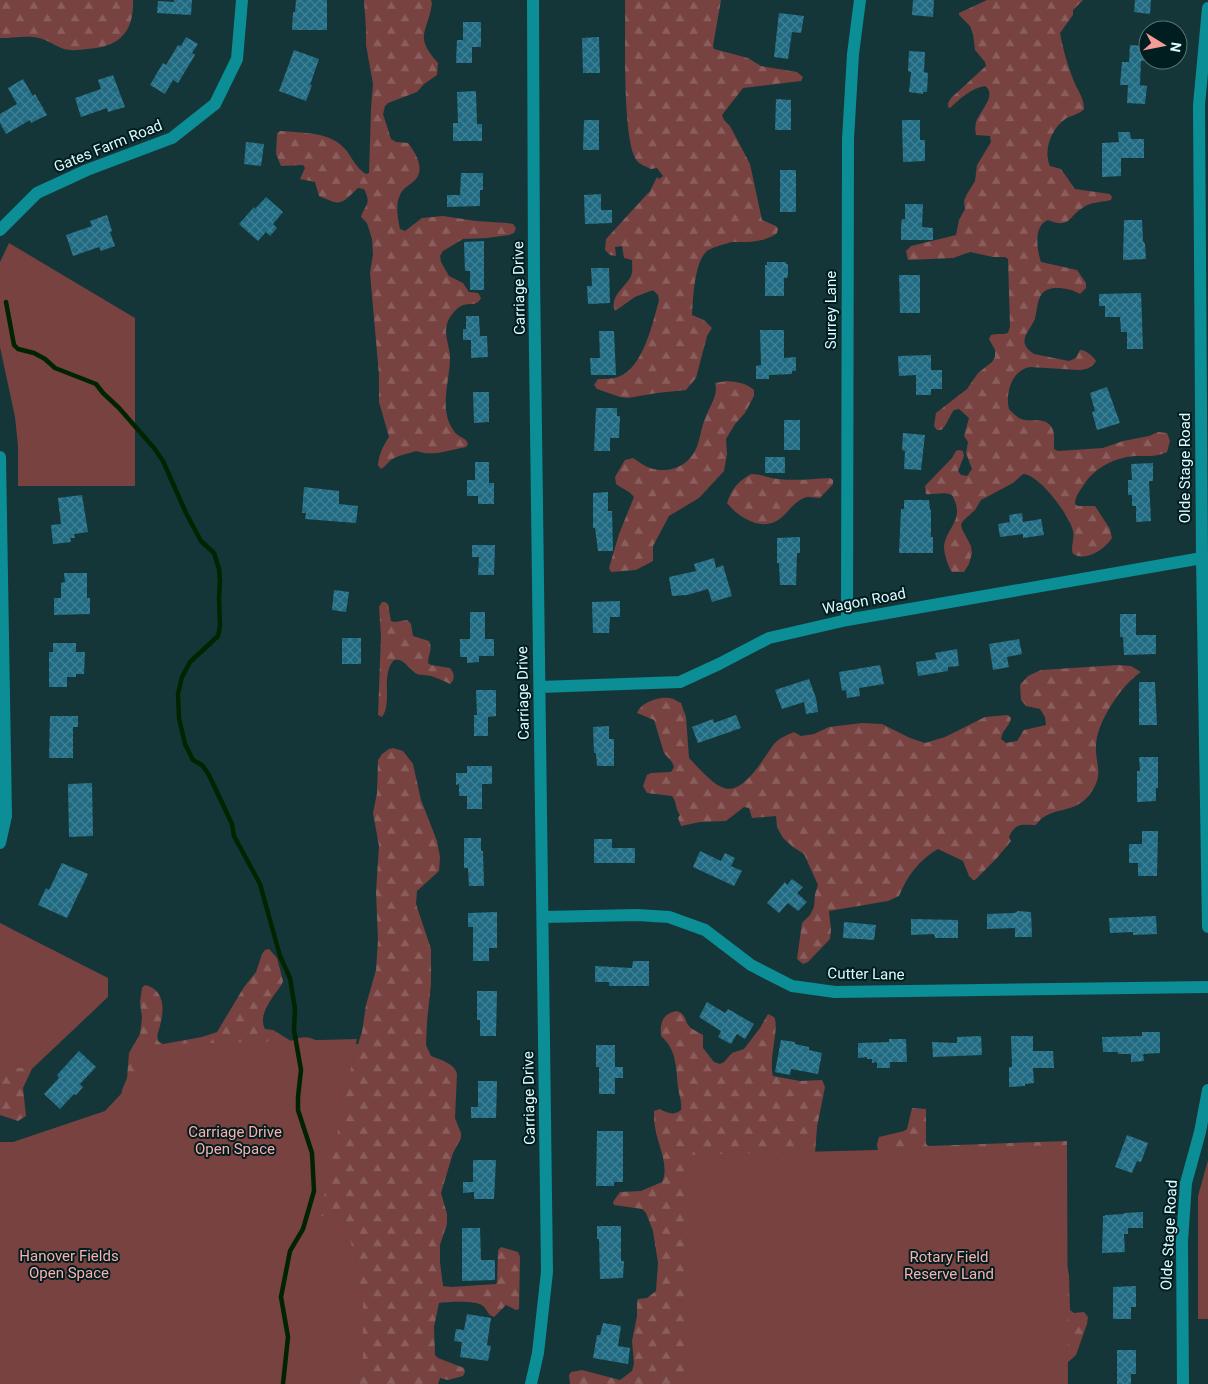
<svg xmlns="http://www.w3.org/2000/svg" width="1208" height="1384" font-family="Roboto,sans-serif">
	<defs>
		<pattern id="forest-firs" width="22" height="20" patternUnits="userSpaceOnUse" patternTransform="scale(1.25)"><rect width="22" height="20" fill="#774240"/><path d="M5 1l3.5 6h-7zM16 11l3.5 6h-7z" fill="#8a5e5c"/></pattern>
		<pattern id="building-cross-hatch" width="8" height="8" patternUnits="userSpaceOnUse" patternTransform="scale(1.25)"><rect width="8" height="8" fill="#216b82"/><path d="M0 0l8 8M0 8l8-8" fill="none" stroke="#418195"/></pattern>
	</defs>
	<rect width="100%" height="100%" fill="#143639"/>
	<path fill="url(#forest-firs)" d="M 0,0 L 133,0 C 134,33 119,47 87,49 C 79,50 71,51 64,49 C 55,46 48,40 39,38 C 27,35 12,38 0,38 Z
		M 364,0 L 431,0 L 432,3 C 428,33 413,35 438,63 L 437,75 L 424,84 L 417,92 L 388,103 L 385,106 L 383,114 L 391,139 L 396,142 L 408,143 C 415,152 425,168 416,179 C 411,185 403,187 400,195 C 395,205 398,219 400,229 L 405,231 L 422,218 L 443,216 L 476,221 L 507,223 L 513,224 L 516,228 L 514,233 L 509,235 L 487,238 L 463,239 L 443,251 L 440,256 L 441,262 L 449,276 L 463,283 L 469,292 L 478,293 L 481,298 C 477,307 469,302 461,306 C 457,308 453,313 450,317 C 441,332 450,344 450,358 C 450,381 438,410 454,431 C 456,435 462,437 466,440 L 468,444 L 466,447 C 448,450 433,457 416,451 C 408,454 398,455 391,460 C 387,463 385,467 381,469 L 378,465 C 379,454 383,446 389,437 L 379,402 L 379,375 L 370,273 L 373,254 L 372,239 L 367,223 L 361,217 C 365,204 372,205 364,189 L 358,188 C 340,205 342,206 319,196 L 315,182 L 300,179 L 305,168 L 303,165 L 281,166 L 276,154 L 277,134 L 280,131 C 303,133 330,131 346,150 C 352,158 357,169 366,174 L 369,173 L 371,109 L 373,84 L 366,45 L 366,29 Z
		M 625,0 L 721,0 L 713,46 L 714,49 L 748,58 L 761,66 L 797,72 L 803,77 L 801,81 L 743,88 L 722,115 L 724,120 L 730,126 L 750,164 L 762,220 L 776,226 L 778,229 L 777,233 C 764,243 747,242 732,242 C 728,243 710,248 707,251 C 694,262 693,300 692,315 L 704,320 L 712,328 L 707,336 L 696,378 L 686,390 L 657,393 L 628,398 L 620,397 L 597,389 L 594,385 L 598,379 C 604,379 612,379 618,377 C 643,369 653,322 659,300 L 658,295 L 653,290 L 635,297 L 615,311 C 609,296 625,288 631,276 C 633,271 632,265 632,260 L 624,258 L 622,246 L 615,247 L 616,256 L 610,255 L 605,250 L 606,239 L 650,191 L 657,177 L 659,179 L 663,176 L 657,168 L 651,169 C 647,167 641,165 638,162 C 621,146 626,28 625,0 Z
		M 987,0 L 1083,0 L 1073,10 L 1073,15 L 1060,33 C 1063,49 1067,64 1073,79 C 1077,90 1084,97 1084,109 C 1079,115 1070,115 1064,120 C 1051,130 1043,151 1050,166 L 1061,169 L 1075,189 L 1110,194 L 1112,197 L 1111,200 C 1103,202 1091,202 1084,207 C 1067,217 1071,229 1048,220 C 1033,226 1037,250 1041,262 L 1077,270 L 1086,283 L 1086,288 L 1080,294 C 1070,288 1048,284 1041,295 C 1037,302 1037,311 1035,318 C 1031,331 1014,341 1034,354 L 1069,361 L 1076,358 L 1080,350 C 1086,350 1093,356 1096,361 C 1092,368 1085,370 1078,370 L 1030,367 C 1012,370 1005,393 1009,409 C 1013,413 1019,420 1026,420 C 1035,421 1047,418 1052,428 C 1055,433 1054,443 1054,449 L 1058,451 L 1103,448 L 1123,441 L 1149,436 L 1158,432 L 1167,433 L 1170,441 L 1167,452 C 1156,457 1147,456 1136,456 C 1116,457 1096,467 1085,483 C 1081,490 1075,495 1075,504 L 1078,506 L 1095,506 L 1097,509 L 1110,529 L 1112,538 C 1105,549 1086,562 1073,554 C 1070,547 1075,539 1073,531 C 1070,516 1039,474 1023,474 L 1013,483 L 981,500 L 975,510 L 964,520 L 961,524 L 962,529 L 971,546 L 972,553 L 969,564 L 964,572 L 952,572 C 948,567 944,553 944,547 C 946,528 964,521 954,499 C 952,496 953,495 949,494 C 943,492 933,495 926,494 L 925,486 L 952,458 L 956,451 L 959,450 L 963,451 L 964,456 L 958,471 L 961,475 L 967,476 L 972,469 L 966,453 L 968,442 L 964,436 L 969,418 L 959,409 L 954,410 C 949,416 947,426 941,430 L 937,430 L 934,426 L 936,413 L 967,389 L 978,373 L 992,362 L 995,357 L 995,350 L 989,339 L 991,335 C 997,333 1002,335 1008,333 L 1010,327 L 1008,259 L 1005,257 L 993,257 L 970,252 L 953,258 L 908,260 L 906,251 L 911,246 L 956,235 L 959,220 L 965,209 L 964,201 L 967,194 L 975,181 L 977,165 L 991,142 L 990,136 L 976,135 C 975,131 975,127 976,122 C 979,112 998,95 985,86 C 971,88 960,99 950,108 L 948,107 L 948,103 L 951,98 L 986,66 L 985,62 L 975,50 L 973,34 L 970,26 L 959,15 L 959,13 Z
		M 727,381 C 738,382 746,383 754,390 L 754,396 L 745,413 L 735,424 L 726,439 L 727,454 L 724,471 L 699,498 L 669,516 L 653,546 L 653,561 L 636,570 L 611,572 L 609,568 L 619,534 L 634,497 C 629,490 622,489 616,484 L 615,477 L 625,460 L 633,458 C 638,461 644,466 650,468 C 668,474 688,467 696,449 C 700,440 701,428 705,419 C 709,407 719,395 715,383 Z
		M 751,474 C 761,474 768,478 778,479 C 795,481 812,479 830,478 L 833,480 L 833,484 L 820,498 C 815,498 808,496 804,498 C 794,502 788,512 781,518 C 763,533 739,518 727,503 C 732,489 737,482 751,474 Z
		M 382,602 L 385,602 L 388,604 L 391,621 L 395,622 L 407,620 L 411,624 L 413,636 L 429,641 C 433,649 428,655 428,663 L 431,665 L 450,668 C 454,673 456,679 450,684 C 444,681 438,678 431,676 C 425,674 418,677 413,671 C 406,666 404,658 394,660 C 380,675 393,703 382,717 L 378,715 L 381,636 L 379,607 Z
		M 1118,665 L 1131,666 L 1141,672 C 1122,684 1096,723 1096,746 C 1095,764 1104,773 1092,791 C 1076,817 1050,804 1036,825 C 1021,825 1016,822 1009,837 L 1011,841 L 996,859 L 975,880 L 973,880 L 969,876 L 963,861 L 938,849 C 919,860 907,876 899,896 L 888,901 L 829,911 L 831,930 L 830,939 L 808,962 L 803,964 L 797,959 L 802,923 L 810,915 L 814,907 L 815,894 L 818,885 L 804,854 L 793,847 L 783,838 L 777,827 L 776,816 L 752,818 L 749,808 L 744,807 L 726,821 L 700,822 L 681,826 L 678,818 L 680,815 C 675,809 677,802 672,796 L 647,793 L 643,786 L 647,775 L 651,773 L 671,772 L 674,767 L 672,762 L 664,753 L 654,720 L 637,713 C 640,703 659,696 669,698 C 673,698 677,701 681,703 L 686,717 L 689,758 C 698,767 713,785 724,788 C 744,795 764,757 774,744 C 779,738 787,735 794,732 L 801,736 L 814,734 L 829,727 L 862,723 L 882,724 L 910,738 L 925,743 L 945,737 L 985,717 L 1008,715 L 1011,718 C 1010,726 1002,730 1001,739 L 1006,743 L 1017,741 L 1024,730 L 1046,725 L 1045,717 L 1040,709 L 1026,706 L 1021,700 L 1020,685 L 1028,676 L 1041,670 Z
		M 393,748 L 403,751 L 413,764 L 421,800 L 437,841 L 440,857 L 439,871 L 417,891 L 416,904 L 431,949 L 431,984 L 427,1022 L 426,1045 L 431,1056 C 441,1060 454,1063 457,1074 L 455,1118 L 461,1133 L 461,1138 L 453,1153 L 441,1193 L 447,1214 L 447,1224 L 440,1245 L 440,1262 L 443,1286 L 452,1287 L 496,1284 L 497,1282 L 498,1250 L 501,1247 L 518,1252 L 520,1257 L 519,1309 L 516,1310 L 506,1305 L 494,1317 C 487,1315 488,1310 483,1306 C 477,1300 448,1302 439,1303 L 434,1327 L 435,1355 L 438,1358 L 464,1368 L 465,1372 L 463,1376 L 448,1380 L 440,1378 L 438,1384 L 0,1384 L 121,1106 L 122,1090 L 127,1078 L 129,1053 L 140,1034 L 142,1018 L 140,1002 L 142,988 L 145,985 C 162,988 165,1006 161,1021 C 160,1029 156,1034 158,1041 L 163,1044 L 202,1037 L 217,1032 L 244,987 L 256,972 L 262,954 L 265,950 L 269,949 L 277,958 L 283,981 L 282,984 C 274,996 257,1014 265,1029 L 273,1030 L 291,1041 C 310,1033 309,1040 326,1043 C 337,1044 347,1045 358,1044 L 362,1032 L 366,1005 L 376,970 L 378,940 L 376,892 L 379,846 L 373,813 L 377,793 L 378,760 L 382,754 L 389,749 Z
		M 0,925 L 37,1058 L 23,1088 L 26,1116 L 18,1121 L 0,1115 Z
		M 676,1011 C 686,1013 684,1020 689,1026 C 692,1030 699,1032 703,1035 L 703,1048 L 714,1062 L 720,1064 L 724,1062 L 732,1053 L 744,1049 L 760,1028 L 768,1014 L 774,1017 C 780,1027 768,1059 773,1076 L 800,1081 L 822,1080 L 825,1087 L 817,1127 L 815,1154 L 878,1152 L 877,1144 L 879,1137 L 904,1131 L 907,1129 L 912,1108 L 926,1109 L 926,1144 L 928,1146 L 1067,1141 L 1067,1267 L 1069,1275 L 1070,1310 L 1074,1313 L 1084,1312 L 1088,1317 L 1087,1324 L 1076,1355 L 1058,1371 L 1056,1384 L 570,1384 L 569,1375 L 571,1372 L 582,1370 L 620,1380 L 632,1371 L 634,1364 L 632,1341 L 637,1316 L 637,1301 L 638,1299 L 647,1298 L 656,1291 L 658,1263 L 653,1231 L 646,1213 L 642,1209 L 614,1205 L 613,1202 L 620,1192 L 641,1191 L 662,1182 C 670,1166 657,1143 655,1127 C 654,1122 654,1116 654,1111 L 660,1109 C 667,1113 674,1116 681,1110 C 682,1102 679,1095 678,1087 C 676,1068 677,1050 661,1036 C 660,1023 662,1014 676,1011 Z"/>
	<path fill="#774240" d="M 9,243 L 135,318 L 135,486 L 18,486 L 18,446 L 15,417 L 0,347 L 0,262 Z
		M 0,923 L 108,978 L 108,997 L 33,1068 L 0,1068 Z
		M 357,1039 L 320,1216 L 345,1216 L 363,1296 L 363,1359 L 357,1384 L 0,1384 L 0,1142 L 13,1142 L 105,1111 L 136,1078 L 136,1045 Z
		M 1067,1145 L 1068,1384 L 684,1384 L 684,1155 Z
		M 1208,1160 L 1208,1319 L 1198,1319 L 1198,1196 Z"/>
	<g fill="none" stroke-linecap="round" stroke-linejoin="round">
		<path stroke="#002400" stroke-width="4.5" d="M 6,302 L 14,345 L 18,349 L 34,353 L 45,359 L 55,368 L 96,384 L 103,393 L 119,408 L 154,448 L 163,461 L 186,513 L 201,541 L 214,553 L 219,569 L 220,581 L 219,598 L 220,626 L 218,636 L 190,662 L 182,677 L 178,694 L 179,718 L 185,744 L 193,760 L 202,765 L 209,775 L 232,824 L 234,836 L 260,884 L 280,956 L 290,978 L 295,1009 L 294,1030 L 301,1070 L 298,1097 L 298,1110 L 312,1153 L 314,1191 L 303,1229 L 290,1251 L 281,1297 L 288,1337 L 283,1384"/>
	</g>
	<path fill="url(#building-cross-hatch)" d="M 174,0 L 192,0 L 191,15 L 157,13 L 158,1 L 174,2 Z
		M 296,0 L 327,0 L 327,30 L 292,30 L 293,12 L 295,12 Z
		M 913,0 L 934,0 L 933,17 L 912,15 Z
		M 1135,0 L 1151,0 L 1150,14 L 1134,12 Z
		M 779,13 L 804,16 L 801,33 L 792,32 L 788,59 L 774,57 Z
		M 463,22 L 481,22 L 481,47 L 472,47 L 472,63 L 456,63 L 457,40 L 463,40 Z
		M 186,37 L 198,44 L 192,53 L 195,55 L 178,83 L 173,80 L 165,94 L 150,85 L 163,63 L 166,65 L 178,45 L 181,46 Z
		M 599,37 L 600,73 L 583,73 L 582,38 Z
		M 1130,45 L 1145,46 L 1144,61 L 1141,61 L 1140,85 L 1147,86 L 1145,104 L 1127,103 L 1128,85 L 1120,85 L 1122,62 L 1129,62 Z
		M 294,50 L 319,59 L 310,85 L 312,85 L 306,101 L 279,91 Z
		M 909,51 L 925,52 L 924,72 L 928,73 L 927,92 L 923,92 L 923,94 L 909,92 L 911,72 L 908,71 Z
		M 113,75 L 125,107 L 108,112 L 107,108 L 81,117 L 75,98 L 101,89 L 98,80 Z
		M 23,79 L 33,96 L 35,94 L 47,115 L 31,123 L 30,120 L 6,134 L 0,123 L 0,114 L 17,104 L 8,88 Z
		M 476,91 L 477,124 L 482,124 L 482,141 L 453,141 L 453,123 L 458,123 L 457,92 Z
		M 776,99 L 791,100 L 791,130 L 775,130 Z
		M 584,120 L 599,120 L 599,150 L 583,150 Z
		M 902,120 L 920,120 L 920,140 L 925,140 L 925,161 L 903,162 Z
		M 1118,132 L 1130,132 L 1131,139 L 1144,139 L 1144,158 L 1121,158 L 1121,176 L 1102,177 L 1102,143 L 1119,142 Z
		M 246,142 L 264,144 L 261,166 L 244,164 Z
		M 780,170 L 796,170 L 796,212 L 780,212 Z
		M 461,173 L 483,173 L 483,190 L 480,190 L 480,206 L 447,207 L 447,195 L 460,195 Z
		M 601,194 L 601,210 L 612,210 L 612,223 L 585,224 L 584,195 Z
		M 266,197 L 283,212 L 273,224 L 277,228 L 270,236 L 266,232 L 258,241 L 239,224 L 254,207 L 255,209 Z
		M 905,204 L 923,204 L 922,227 L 933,228 L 933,240 L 901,240 L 901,225 L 902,219 L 905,219 Z
		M 107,215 L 112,231 L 110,232 L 115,246 L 101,251 L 99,247 L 73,256 L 66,235 L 92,226 L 90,221 Z
		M 1124,220 L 1142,220 L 1143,241 L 1145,244 L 1146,259 L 1123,260 Z
		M 484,241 L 484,290 L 470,290 L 470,271 L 465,271 L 464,242 Z
		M 767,262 L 786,262 L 786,264 L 788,264 L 788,275 L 787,278 L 784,278 L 784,296 L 765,296 L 765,265 L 767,265 Z
		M 591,268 L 609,268 L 610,303 L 588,304 L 587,286 L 592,286 Z
		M 899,275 L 920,275 L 920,313 L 900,313 Z
		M 1141,293 L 1143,349 L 1127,349 L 1127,332 L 1121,332 L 1120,317 L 1105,317 L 1105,306 L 1099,306 L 1099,294 Z
		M 466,316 L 479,316 L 480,336 L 487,336 L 488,357 L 471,358 L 471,340 L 463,340 L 463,329 L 466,329 Z
		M 760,330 L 784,330 L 784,358 L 796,357 L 796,371 L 792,371 L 792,374 L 769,375 L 769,379 L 756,379 L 756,366 L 761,365 Z
		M 599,331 L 614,331 L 616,375 L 591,375 L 590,358 L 600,358 Z
		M 931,355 L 931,370 L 942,370 L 942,389 L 931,389 L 931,395 L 916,395 L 916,375 L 899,376 L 898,356 Z
		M 1107,387 L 1120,423 L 1097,430 L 1092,412 L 1095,411 L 1090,393 Z
		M 473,392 L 489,392 L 489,422 L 474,423 Z
		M 596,408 L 617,408 L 617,416 L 620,416 L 619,438 L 610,438 L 610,451 L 594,451 Z
		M 784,420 L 800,420 L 800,450 L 784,450 Z
		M 903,433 L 925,435 L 921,470 L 904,469 L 905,451 L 902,450 Z
		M 765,457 L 785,457 L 785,473 L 765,473 Z
		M 475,462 L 489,462 L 489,483 L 494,483 L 494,504 L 478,504 L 478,496 L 467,496 L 467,480 L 475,480 Z
		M 1153,463 L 1153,481 L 1149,481 L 1151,521 L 1136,522 L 1136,506 L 1132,506 L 1132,495 L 1128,495 L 1128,480 L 1132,480 L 1131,464 Z
		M 304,487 L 339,491 L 339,504 L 358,506 L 356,523 L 305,519 L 306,513 L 302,513 Z
		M 608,492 L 608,511 L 612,511 L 613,551 L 598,551 L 595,528 L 593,528 L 593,493 Z
		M 82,495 L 88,532 L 74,534 L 75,538 L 70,538 L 71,542 L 53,544 L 51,525 L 61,524 L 58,498 Z
		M 904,500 L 929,500 L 930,510 L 931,510 L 931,537 L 933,537 L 933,553 L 899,553 L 901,509 L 904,509 Z
		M 1022,513 L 1023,522 L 1041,519 L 1044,535 L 1023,538 L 1023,534 L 1000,537 L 998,524 L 1010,522 L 1009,515 Z
		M 800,537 L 800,553 L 797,553 L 796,585 L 780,585 L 779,563 L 777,563 L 777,538 Z
		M 472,545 L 495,545 L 494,575 L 478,575 L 479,557 L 472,557 Z
		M 714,558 L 716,568 L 723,565 L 732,596 L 712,602 L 708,589 L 687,595 L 672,596 L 669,577 L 696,571 L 694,564 Z
		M 64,573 L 87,573 L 87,598 L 90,598 L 90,614 L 54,615 L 54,598 L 61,598 L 61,583 L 65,582 Z
		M 334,590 L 349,592 L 346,612 L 332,610 Z
		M 620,601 L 620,617 L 610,617 L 609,633 L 593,633 L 592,602 Z
		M 470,612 L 485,612 L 485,639 L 494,639 L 494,656 L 479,656 L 479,662 L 467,663 L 467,657 L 460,657 L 460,639 L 470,639 Z
		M 1120,614 L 1136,614 L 1136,635 L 1156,635 L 1156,654 L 1124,655 L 1123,637 L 1120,637 Z
		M 342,638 L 361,638 L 361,664 L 342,664 Z
		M 1019,639 L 1022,654 L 1007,657 L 1009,667 L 993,670 L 989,644 Z
		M 53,643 L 76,643 L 76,652 L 85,652 L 84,674 L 76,674 L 76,677 L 67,677 L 67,687 L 49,687 L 49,652 L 53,652 Z
		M 957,649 L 959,666 L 948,667 L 948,671 L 918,676 L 916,662 L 937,659 L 935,653 Z
		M 880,665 L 884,684 L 859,688 L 860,696 L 847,698 L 846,690 L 842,691 L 839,672 Z
		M 809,679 L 816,698 L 818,712 L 806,714 L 804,702 L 782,709 L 775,690 Z
		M 1139,682 L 1155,682 L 1157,725 L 1139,725 Z
		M 476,690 L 496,690 L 496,716 L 488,717 L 488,736 L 474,736 L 474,715 L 477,715 Z
		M 736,715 L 741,728 L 698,743 L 692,727 L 713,719 L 714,723 Z
		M 50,716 L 78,716 L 78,727 L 73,727 L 73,758 L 49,758 Z
		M 609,726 L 609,739 L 614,739 L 614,766 L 597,766 L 596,753 L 594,753 L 593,727 Z
		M 1139,757 L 1158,757 L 1158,788 L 1156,788 L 1156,801 L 1137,802 L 1137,771 L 1140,771 Z
		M 467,766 L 492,766 L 492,784 L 482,784 L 482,809 L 467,809 L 467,796 L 459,796 L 459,784 L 456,785 L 456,773 L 467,773 Z
		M 92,783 L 93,836 L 69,837 L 68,784 Z
		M 1142,831 L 1158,831 L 1157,876 L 1138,876 L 1138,863 L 1129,863 L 1129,844 L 1142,844 Z
		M 464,838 L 481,838 L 481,851 L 483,851 L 484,886 L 469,886 L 468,868 L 464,868 Z
		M 594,839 L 612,839 L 612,848 L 635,848 L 635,863 L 594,863 Z
		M 700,851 L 721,861 L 725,853 L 735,858 L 731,866 L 742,871 L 734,886 L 693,867 Z
		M 62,863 L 88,874 L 67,918 L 38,905 L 46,888 L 49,890 Z
		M 792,879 L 803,887 L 797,893 L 807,902 L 798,911 L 788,903 L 779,913 L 767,903 L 785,882 L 787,885 Z
		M 1017,911 L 1031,912 L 1032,937 L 1015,937 L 1015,928 L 987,929 L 987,914 L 1014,913 L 1017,912 Z
		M 497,912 L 497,948 L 489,948 L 489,961 L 473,961 L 473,927 L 468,927 L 468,913 Z
		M 1156,916 L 1157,934 L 1133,935 L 1133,932 L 1110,933 L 1109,918 Z
		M 911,919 L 958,920 L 958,938 L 935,938 L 934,934 L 911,935 Z
		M 844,922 L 876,925 L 874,940 L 843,938 Z
		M 633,961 L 649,961 L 649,986 L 609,986 L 609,982 L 595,982 L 595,966 L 632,968 Z
		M 477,991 L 497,991 L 496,1036 L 480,1036 L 480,1020 L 477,1020 Z
		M 707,1002 L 725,1013 L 728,1009 L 754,1024 L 745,1039 L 737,1034 L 731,1044 L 718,1037 L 721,1031 L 699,1017 Z
		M 1142,1032 L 1160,1032 L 1160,1053 L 1143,1054 L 1144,1061 L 1131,1062 L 1131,1054 L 1118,1054 L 1118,1052 L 1103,1052 L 1102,1037 L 1142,1036 Z
		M 981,1036 L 982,1055 L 933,1057 L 932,1042 L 957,1043 L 957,1037 Z
		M 1011,1036 L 1033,1036 L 1033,1051 L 1053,1051 L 1054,1068 L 1033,1068 L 1034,1083 L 1025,1084 L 1025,1086 L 1009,1087 L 1009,1067 L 1012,1067 Z
		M 889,1039 L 906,1039 L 907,1062 L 890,1062 L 890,1068 L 877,1068 L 877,1062 L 872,1063 L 872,1059 L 867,1059 L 867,1057 L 858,1058 L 858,1043 L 889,1042 Z
		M 781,1040 L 795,1042 L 795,1044 L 809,1047 L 809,1050 L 822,1053 L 818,1074 L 791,1069 L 790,1075 L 775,1072 Z
		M 596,1045 L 615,1045 L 615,1067 L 623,1067 L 623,1078 L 615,1078 L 615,1094 L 599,1094 L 599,1067 L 596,1067 Z
		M 79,1051 L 96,1067 L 80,1084 L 83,1087 L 76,1095 L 74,1094 L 60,1109 L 44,1094 L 59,1078 L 57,1075 Z
		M 478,1081 L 497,1081 L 496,1118 L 471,1118 L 471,1107 L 478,1107 Z
		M 597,1131 L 623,1131 L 623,1182 L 614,1182 L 614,1186 L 596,1186 Z
		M 1127,1135 L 1148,1143 L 1141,1162 L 1137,1161 L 1132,1173 L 1115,1167 Z
		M 473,1160 L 496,1160 L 494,1199 L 474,1199 L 474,1192 L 463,1193 L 463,1182 L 473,1182 Z
		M 1143,1212 L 1143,1228 L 1128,1228 L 1128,1234 L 1124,1234 L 1125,1252 L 1102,1253 L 1103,1216 L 1105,1216 L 1105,1215 L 1124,1214 L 1124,1213 Z
		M 597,1226 L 621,1226 L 621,1261 L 624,1261 L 623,1277 L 622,1278 L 600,1279 L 599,1239 L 597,1239 Z
		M 462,1228 L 480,1228 L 481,1260 L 495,1260 L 495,1280 L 462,1281 Z
		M 1136,1286 L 1136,1307 L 1131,1307 L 1131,1319 L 1113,1319 L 1113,1287 Z
		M 467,1314 L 491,1318 L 487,1345 L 491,1346 L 488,1361 L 460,1357 L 462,1342 L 454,1341 L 456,1329 L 464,1330 Z
		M 603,1323 L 621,1326 L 618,1346 L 630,1348 L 628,1364 L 593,1358 L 597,1335 L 600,1335 Z
		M 1117,1350 L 1136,1350 L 1136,1374 L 1131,1374 L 1131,1384 L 1117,1384 Z"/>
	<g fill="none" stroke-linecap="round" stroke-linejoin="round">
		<path stroke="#0c8e96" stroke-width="12" d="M 1208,8 L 1199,105 L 1202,558 L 1208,927
			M 0,230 L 37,193 L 87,170 L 172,138 L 215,104 L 237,59 L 242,0
			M 0,457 L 6,816 L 0,843
			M 847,620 L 848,139 L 853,54 L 860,0
			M 540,687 L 680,682 L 719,664 L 769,638 L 847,620 L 1202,558
			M 543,917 L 637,915 L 669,917 L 705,930 L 751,965 L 792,986 L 835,992 L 1208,987
			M 531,1384 L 538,1353 L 547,1272 L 534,275 L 533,0
			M 1183,1384 L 1182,1241 L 1186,1183 L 1200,1132 L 1208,1090"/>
	</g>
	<g text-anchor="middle" stroke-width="4" stroke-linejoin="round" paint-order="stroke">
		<g font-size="15" fill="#dffbfd" stroke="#001d20">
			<text transform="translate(108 146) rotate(-22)" y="5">Gates Farm Road</text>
			<text transform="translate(519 288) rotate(-91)" y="5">Carriage Drive</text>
			<text transform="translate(831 310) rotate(-90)" y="5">Surrey Lane</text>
			<text transform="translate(1185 468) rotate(-90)" y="5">Olde Stage Road</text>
			<text transform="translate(864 601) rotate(-11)" y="5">Wagon Road</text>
			<text transform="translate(523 693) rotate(-91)" y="5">Carriage Drive</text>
			<text transform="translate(866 974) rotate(1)" y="5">Cutter Lane</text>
			<text transform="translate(529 1098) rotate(-91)" y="5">Carriage Drive</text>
			<text transform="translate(1169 1235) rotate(-87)" y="5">Olde Stage Road</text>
		</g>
		<g font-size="15" fill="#fbafab" stroke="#001d20">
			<text x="235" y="1137">Carriage Drive<tspan x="235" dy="17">Open Space</tspan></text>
			<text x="69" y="1261">Hanover Fields<tspan x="69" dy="17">Open Space</tspan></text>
			<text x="949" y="1262">Rotary Field<tspan x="949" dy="17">Reserve Land</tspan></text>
		</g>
	</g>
	<g transform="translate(1163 45) rotate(100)"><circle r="24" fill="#001d20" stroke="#597678"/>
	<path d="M0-4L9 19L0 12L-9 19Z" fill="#f59b98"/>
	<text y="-8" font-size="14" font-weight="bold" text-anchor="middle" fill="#dffbfd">N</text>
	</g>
</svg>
